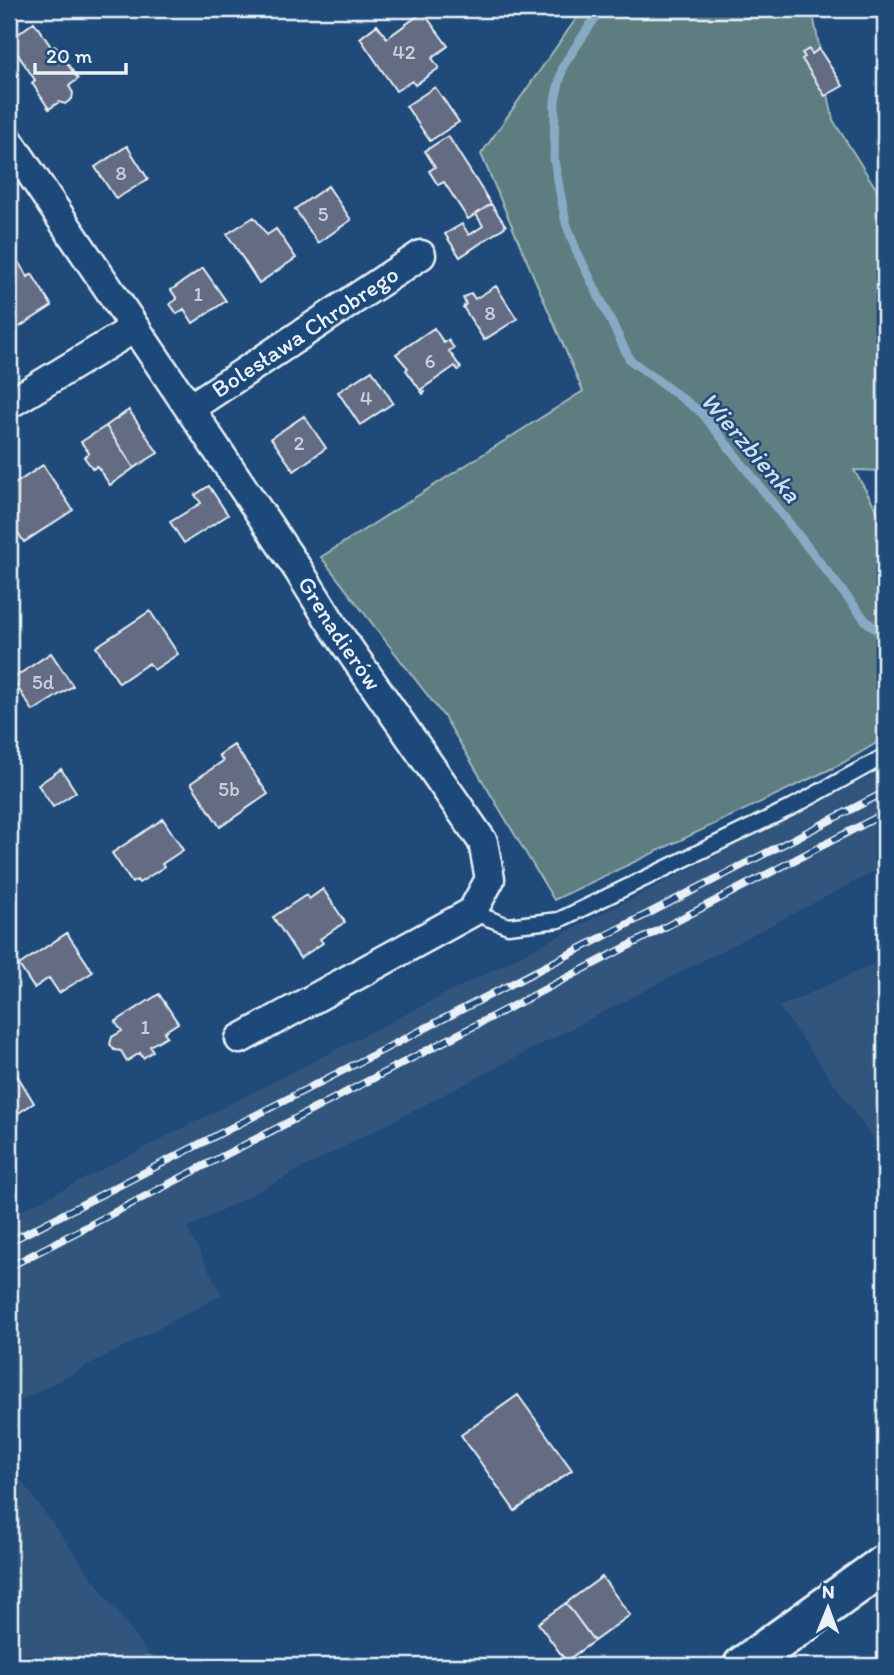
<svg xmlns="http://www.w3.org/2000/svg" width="894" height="1675" font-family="Itim,sans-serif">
	<rect width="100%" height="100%" fill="#1f4a7a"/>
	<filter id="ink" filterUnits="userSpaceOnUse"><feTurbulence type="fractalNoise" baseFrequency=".0143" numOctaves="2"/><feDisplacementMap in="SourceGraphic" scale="14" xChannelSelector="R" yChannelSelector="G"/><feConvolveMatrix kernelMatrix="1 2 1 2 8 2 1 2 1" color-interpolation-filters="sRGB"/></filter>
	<g filter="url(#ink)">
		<path fill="#33547d" d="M 885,769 L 885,866 L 187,1228 L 222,1295 L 9,1407 L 9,1217 Z
			M 885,959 L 885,1155 L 779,1007 Z
			M 9,1464 L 157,1666 L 9,1666 Z"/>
		<path fill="#5d7d81" stroke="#a2b7bc" stroke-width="2" d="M 583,9 L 812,9 L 833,120 L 885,203 L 885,471 L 854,470 L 885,524 L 885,738 L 839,765 L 554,900 L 445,718 L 321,557 L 583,391 L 481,154 Z"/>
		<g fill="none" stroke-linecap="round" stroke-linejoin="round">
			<path stroke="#87abc5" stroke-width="9" d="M 604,9 L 597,15 L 563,66 L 555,100 L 554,160 L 566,223 L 576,250 L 630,360 L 702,413 L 866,621 L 885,637"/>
		</g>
		<path fill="#636c83" stroke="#e8f1f8" stroke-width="2" d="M 423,12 L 448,46 L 432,58 L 439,68 L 415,85 L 412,81 L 396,91 L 360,38 L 377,25 L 387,38 Z
			M 34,22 L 52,48 L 55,46 L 78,79 L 69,86 L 73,93 L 72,99 L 65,104 L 59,102 L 49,109 L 32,83 L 35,80 L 9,41 Z
			M 809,49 L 812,54 L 819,49 L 843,86 L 825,96 L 802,59 L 805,57 L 802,53 Z
			M 885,61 L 885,80 L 876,67 Z
			M 435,87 L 459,122 L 430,141 L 406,106 Z
			M 448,136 L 491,204 L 468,219 L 444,182 L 438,185 L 429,171 L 435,167 L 425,151 Z
			M 127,146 L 148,179 L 116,199 L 95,167 Z
			M 328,186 L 351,220 L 318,243 L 295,209 Z
			M 491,204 L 506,226 L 460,257 L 445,234 L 462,224 L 469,235 L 477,230 L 483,226 L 476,214 Z
			M 254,217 L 267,235 L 276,229 L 296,258 L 259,283 L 227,234 Z
			M 15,257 L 28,277 L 32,274 L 52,306 L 13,331 L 9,324 L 9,261 Z
			M 203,268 L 226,301 L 193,323 L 184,309 L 177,314 L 170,304 L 177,299 L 171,290 Z
			M 496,286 L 517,319 L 484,340 L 463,307 L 466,304 L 463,298 L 471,293 L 475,299 Z
			M 434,328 L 444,343 L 448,340 L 454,348 L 449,351 L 461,368 L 458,370 L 455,366 L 422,389 L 425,392 L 423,394 L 406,370 L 408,368 L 396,354 Z
			M 372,370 L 393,403 L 360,425 L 338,392 Z
			M 129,410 L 158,453 L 134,468 L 106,426 Z
			M 304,416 L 326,448 L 294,471 L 271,438 Z
			M 106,426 L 134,468 L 110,485 L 97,466 L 93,469 L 84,457 L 89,453 L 81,442 Z
			M 43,465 L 73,510 L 24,542 L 9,519 L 9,488 Z
			M 209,486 L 228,515 L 184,543 L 170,522 L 201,503 L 195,495 Z
			M 150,611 L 178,654 L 154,670 L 149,663 L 119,683 L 96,647 Z
			M 51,653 L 73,686 L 33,711 L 12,679 Z
			M 234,745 L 268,794 L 220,827 L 191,783 L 223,761 L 219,755 Z
			M 61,769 L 76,792 L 53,807 L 38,785 Z
			M 163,819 L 183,850 L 162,864 L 164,867 L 139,883 L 137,880 L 132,883 L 112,853 Z
			M 323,889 L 345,922 L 320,939 L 323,943 L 300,958 L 273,917 L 306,895 L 309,899 Z
			M 67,933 L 93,972 L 59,993 L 49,978 L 34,988 L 19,965 Z
			M 159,994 L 178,1023 L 164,1032 L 167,1036 L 150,1046 L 153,1051 L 143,1058 L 140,1053 L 127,1061 L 121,1051 L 114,1050 L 110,1044 L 112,1037 L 122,1031 L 115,1022 Z
			M 17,1075 L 34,1103 L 9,1119 L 9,1080 Z
			M 518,1395 L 572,1470 L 515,1511 L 461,1435 Z
			M 602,1577 L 630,1615 L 594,1641 L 566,1603 Z
			M 566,1603 L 594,1641 L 566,1661 L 538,1623 Z"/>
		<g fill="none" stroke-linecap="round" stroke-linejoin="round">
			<defs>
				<path id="lane" d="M 472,912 L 508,926 L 559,920 L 792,807 L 885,756"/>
				<g id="street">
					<path id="s1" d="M 9,141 L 299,571 L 335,629 L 483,842 L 490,879 L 472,912 L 240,1039"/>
					<path d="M 9,404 L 133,329"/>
					<path id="s2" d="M 190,408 L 421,255"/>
				</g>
				<path id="secondary" d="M 743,1666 L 885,1564"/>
			</defs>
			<use href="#lane" stroke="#e8f1f8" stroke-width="19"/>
			<use href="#street" stroke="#e8f1f8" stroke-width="33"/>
			<use href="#secondary" stroke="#e8f1f8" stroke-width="44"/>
			<use href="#lane" stroke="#1f4a7a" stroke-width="14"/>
			<use href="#street" stroke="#1f4a7a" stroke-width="28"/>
			<use href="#secondary" stroke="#1f4a7a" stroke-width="38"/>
			<defs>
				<path id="rail" d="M 9,1242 L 885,792
					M 9,1267 L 885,813"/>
			</defs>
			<use href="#rail" stroke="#e8f1f8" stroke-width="8"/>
			<use href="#rail" stroke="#1f4a7a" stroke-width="5" stroke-dasharray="16" stroke-linecap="butt"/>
		</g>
	</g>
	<g text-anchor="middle" stroke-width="5" stroke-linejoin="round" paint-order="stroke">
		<g font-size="21" fill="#c7d0db">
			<text x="404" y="59">42</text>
			<text x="121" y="180">8</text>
			<text x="323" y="221">5</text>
			<text x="198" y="301">1</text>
			<text x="490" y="320">8</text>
			<text x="430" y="368">6</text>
			<text x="366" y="405">4</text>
			<text x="299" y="450">2</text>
			<text x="43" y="689">5d</text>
			<text x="229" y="796">5b</text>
			<text x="145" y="1034">1</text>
		</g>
		<g font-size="24" fill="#e8f1f8" stroke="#1f4a7a">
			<text dy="8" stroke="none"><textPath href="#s2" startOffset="138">Bolesława Chrobrego</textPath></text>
			<text dy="8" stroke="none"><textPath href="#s1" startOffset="593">Grenadierów</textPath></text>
		</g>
		<g font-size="26" font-style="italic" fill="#d0dfeb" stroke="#1f4a7a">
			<text transform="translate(751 447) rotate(49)" y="9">Wierzbienka</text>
		</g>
	</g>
	<rect width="894" height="1675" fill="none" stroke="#1f4a7a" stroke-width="35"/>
	<rect x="18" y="18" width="859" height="1640" fill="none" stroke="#e8f1f8" stroke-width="2.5" filter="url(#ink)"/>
	<g transform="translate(828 1608) rotate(1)" stroke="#1f4a7a" stroke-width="5" paint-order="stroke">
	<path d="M0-5L12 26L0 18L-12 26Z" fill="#e8f1f8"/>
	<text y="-10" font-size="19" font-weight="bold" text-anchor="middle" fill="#e8f1f8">N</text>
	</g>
	<path d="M35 63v10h91v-10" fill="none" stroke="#e8f1f8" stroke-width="3.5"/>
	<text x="46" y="63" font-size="21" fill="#e8f1f8" stroke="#1f4a7a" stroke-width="5" paint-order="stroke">20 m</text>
</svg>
